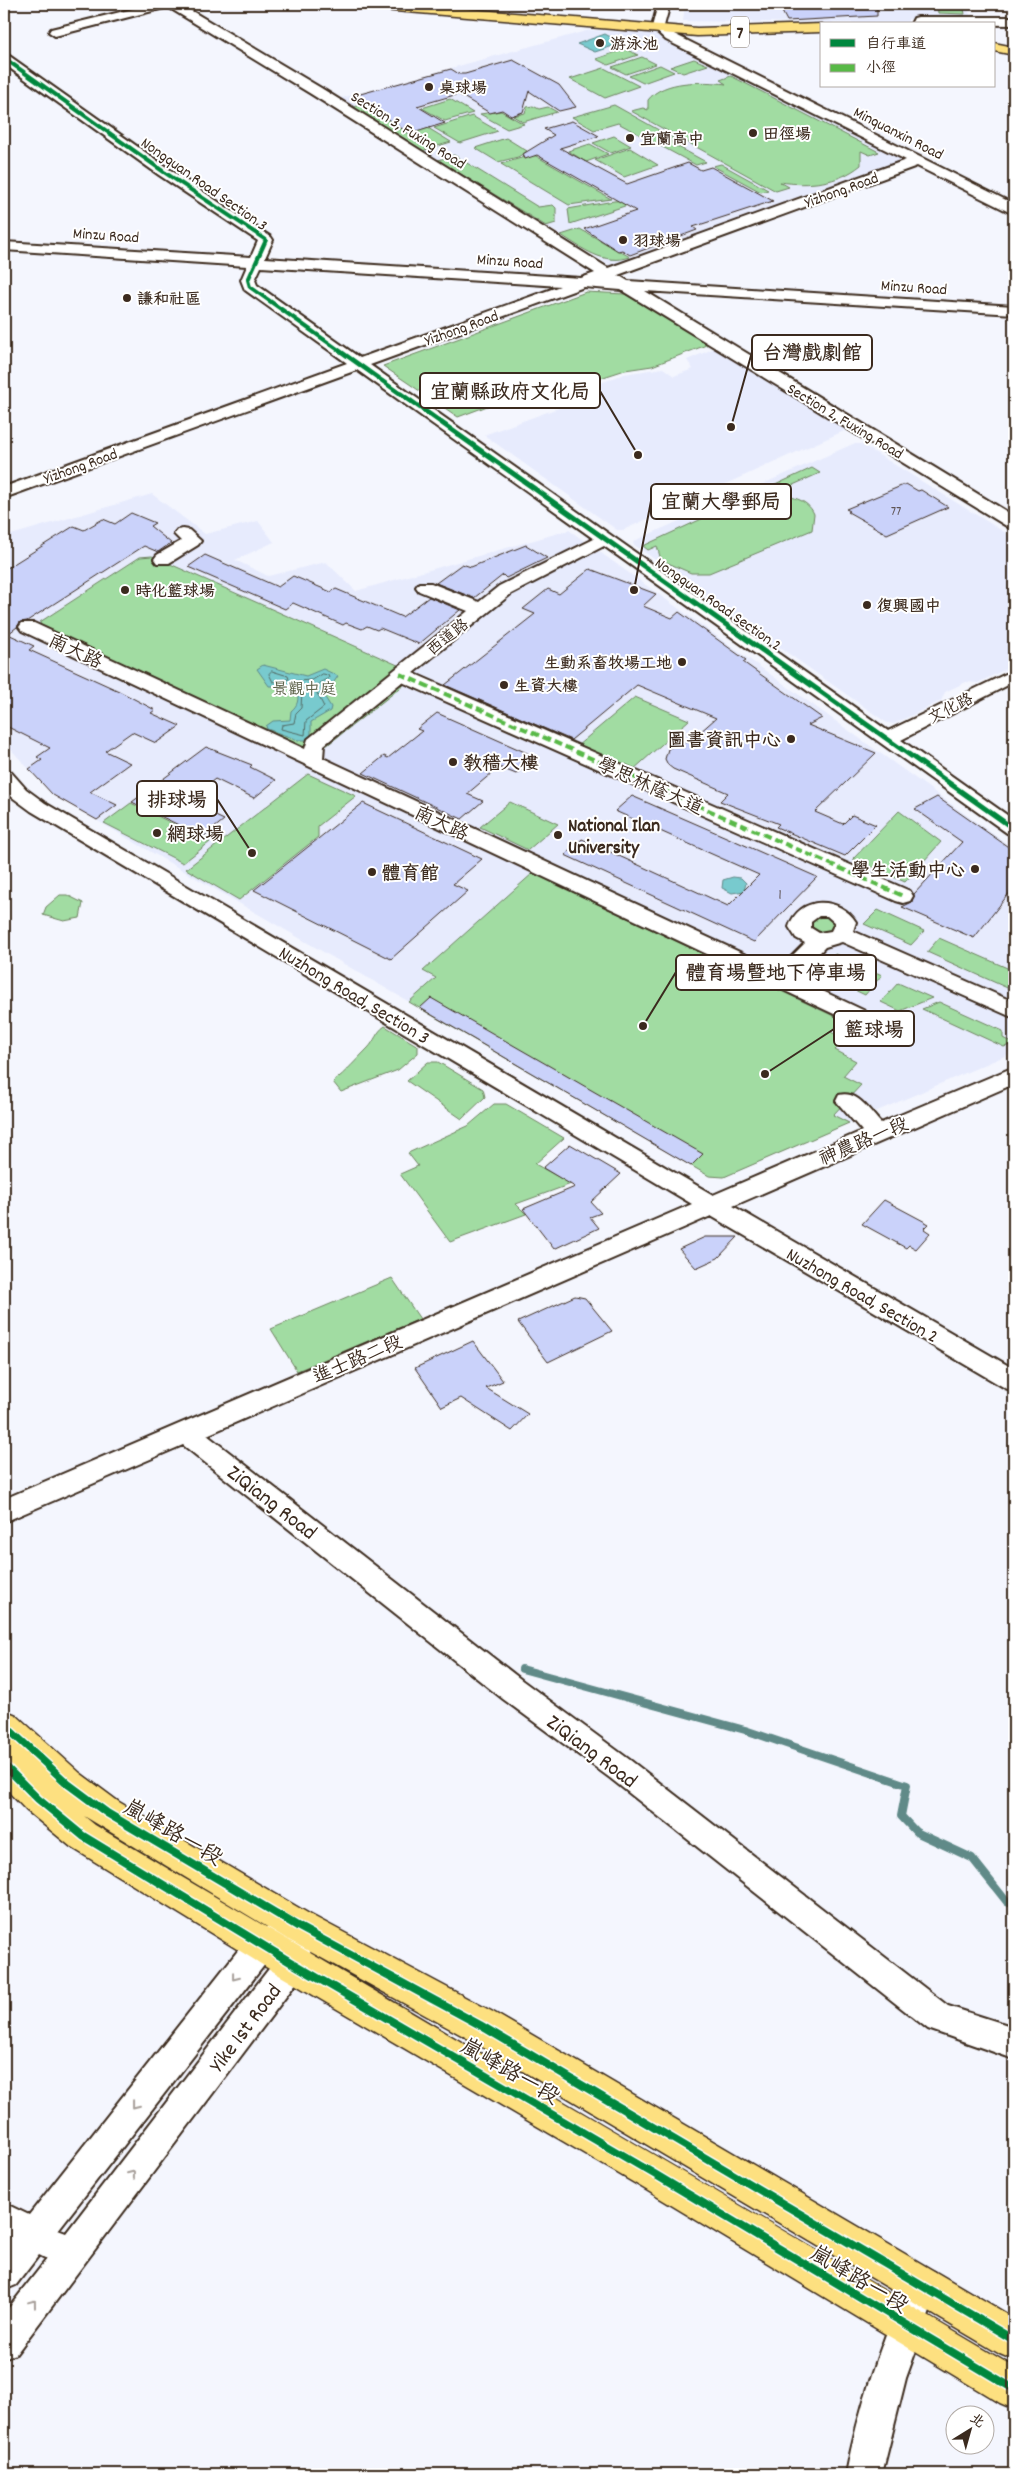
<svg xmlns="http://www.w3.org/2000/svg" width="1018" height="2478" font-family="Dekko,'LXGW WenKai TC',sans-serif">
	<rect width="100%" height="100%" fill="#f4f6fe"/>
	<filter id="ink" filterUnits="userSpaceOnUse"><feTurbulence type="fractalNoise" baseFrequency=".02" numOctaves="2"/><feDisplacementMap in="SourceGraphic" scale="10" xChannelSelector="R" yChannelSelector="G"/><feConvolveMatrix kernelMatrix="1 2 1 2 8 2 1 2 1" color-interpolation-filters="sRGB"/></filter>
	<g filter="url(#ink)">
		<path fill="#e7ebfd" d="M 685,4 L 967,4 L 971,19 L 908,19 L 908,24 L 683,21 Z
			M 590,30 L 653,33 L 907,160 L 611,266 L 338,99 Z
			M 715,348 L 846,430 L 623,530 L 617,530 L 484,435 L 594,395 L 585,389 L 624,374 L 663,368 L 674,376 L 693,369 L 687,360 Z
			M 853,444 L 861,444 L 1014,538 L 1014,665 L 978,683 L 966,682 L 945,692 L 941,701 L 894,724 L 887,723 L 633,544 L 634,541 Z
			M 152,494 L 205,534 L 258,521 L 274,542 L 235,560 L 268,576 L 326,562 L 356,591 L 569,530 L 1014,849 L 1014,1052 L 724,1177 L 709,1176 L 53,795 L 4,742 L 4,537 Z"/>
		<path fill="#a1dca2" stroke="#6e8360" d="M 937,4 L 963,4 L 965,14 L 938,13 Z
			M 625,49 L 638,55 L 608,65 L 596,59 Z
			M 642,57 L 656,64 L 626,74 L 612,67 Z
			M 694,59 L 708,65 L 683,73 L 670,67 Z
			M 660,65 L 674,72 L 643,83 L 629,76 Z
			M 604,68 L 639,86 L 605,98 L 570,79 Z
			M 731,76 L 879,152 L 870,155 L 861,151 L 861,165 C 838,184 808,186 780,182 L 789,187 L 776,191 L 631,111 L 643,108 L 648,110 L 648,100 C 663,80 703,81 726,84 L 720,80 Z
			M 450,99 L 473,113 L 445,121 L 422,108 Z
			M 361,105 L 411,133 L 428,128 L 451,142 L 422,151 L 353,107 Z
			M 614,105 L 673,138 L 671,143 L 706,162 L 696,165 L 618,123 L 594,130 L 572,117 Z
			M 533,106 L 539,109 L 548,107 L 557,112 L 523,122 L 513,116 L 525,113 L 527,107 Z
			M 501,111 L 524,124 L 507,129 L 480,114 Z
			M 472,116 L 498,131 L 460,143 L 434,128 Z
			M 614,136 L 631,146 L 611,153 L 593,143 Z
			M 506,138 L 527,151 L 518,157 L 498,162 L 475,148 Z
			M 590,144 L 608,154 L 586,162 L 568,151 Z
			M 630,148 L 658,165 L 624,177 L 595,160 Z
			M 454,155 L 538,207 L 553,205 L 556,208 L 556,223 L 546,226 L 438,160 Z
			M 531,155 L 536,156 L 611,199 L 569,205 L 501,164 Z
			M 721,164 L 768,190 L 761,192 L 713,166 Z
			M 646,199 L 570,224 L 568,209 L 614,201 Z
			M 580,229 L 630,257 C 604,266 582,248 561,235 Z
			M 586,292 L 625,294 L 709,344 L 652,366 L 625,370 L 579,385 L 565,377 L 458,417 L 383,366 Z
			M 812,468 L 820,473 L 775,493 C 790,497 807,498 814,514 L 812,530 L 709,573 L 691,573 L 661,560 L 657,546 L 648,550 L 643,546 Z
			M 152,556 L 418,674 L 312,757 L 41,630 L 40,622 L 140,557 Z
			M 635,697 L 689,720 L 633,770 L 577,746 Z
			M 308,774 L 356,796 L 318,826 L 318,837 L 239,900 L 186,869 Z
			M 510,802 L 558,824 L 528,850 L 480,827 Z
			M 131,803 L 210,842 L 183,863 L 104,823 Z
			M 899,811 L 941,842 L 905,882 L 853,859 Z
			M 533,873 L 842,1020 L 831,1032 L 845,1039 L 835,1050 L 856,1061 L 843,1076 L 861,1085 L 833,1115 L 849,1123 L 724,1177 L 709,1176 L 409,1002 L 436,978 L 423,971 Z
			M 60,895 L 67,895 L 83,903 L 80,918 L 64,921 L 43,915 L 46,907 Z
			M 878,910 L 924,931 L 911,945 L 864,924 Z
			M 820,915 L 829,917 L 836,922 L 828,933 L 820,934 L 810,928 L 810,925 Z
			M 939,938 L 1014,971 L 1014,991 L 927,952 Z
			M 835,954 L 882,975 L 865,995 L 817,972 Z
			M 898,983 L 932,998 L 900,1011 L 881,1002 Z
			M 939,1002 L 1003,1031 L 1003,1038 L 1014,1044 L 1004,1047 L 922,1009 Z
			M 385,1026 L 418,1046 L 418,1053 L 398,1070 L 341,1092 L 333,1082 C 346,1072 356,1060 368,1048 C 375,1041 376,1032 385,1026 Z
			M 428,1062 L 438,1062 L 483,1089 L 485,1097 L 462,1119 L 407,1081 Z
			M 494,1104 L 506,1104 L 564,1138 L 535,1164 L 571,1184 L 516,1204 L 526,1214 L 450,1242 L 400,1174 L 418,1166 L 408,1153 L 468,1126 Z
			M 392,1278 L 420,1319 L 297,1371 L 271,1329 Z"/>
		<path fill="#78cace" stroke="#608a88" d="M 605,34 L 622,43 L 595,52 L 577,44 Z
			M 263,665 L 306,676 L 323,669 L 338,676 L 334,682 L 323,687 L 321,691 L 331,707 L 330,711 L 311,722 L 311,736 L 308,740 L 298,740 L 267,729 L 266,726 L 273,721 L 290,720 L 291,711 C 298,705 299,700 297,691 L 286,686 L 269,686 L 257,669 Z
			M 733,877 L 741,878 L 746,883 L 744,891 L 732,893 L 722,888 L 723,880 Z"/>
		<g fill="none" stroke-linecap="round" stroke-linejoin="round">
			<path stroke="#536a64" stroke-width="1" d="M 272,671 L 288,676 L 289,679 L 273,682 L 269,674 Z
				M 323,674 L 328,675 L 329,678 L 319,683 L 316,691 L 324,707 L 306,721 L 305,735 L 281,729 L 282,725 L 294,723 L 296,713 L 301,708 L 302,690 L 297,681 L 312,680 Z"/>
			<path stroke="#608a88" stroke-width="8" d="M 522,1669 L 745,1730 L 907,1785 L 901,1816 L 916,1832 L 972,1858 L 1007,1902 L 1014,1905"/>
		</g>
		<path fill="#cad2fa" stroke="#3b2a1e" d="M 778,4 L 877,4 L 877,16 L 787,21 Z
			M 513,60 L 559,85 L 576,107 L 559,111 L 529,91 L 523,112 L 511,116 L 502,110 L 490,113 L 458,94 L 417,106 L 445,123 L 410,134 L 353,96 L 451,69 L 459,74 L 465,74 Z
			M 572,121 L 599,136 L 560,148 L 627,184 L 688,163 L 701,170 L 711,167 L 773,201 L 693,227 L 697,230 L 630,255 L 622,250 L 618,251 L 584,229 L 636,211 L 537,155 L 525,159 L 523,154 L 554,135 L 544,129 Z
			M 906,484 L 918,491 L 921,490 L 948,507 L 887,534 L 848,512 L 850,511 L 846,509 Z
			M 131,513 L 155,523 L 150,526 L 171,543 L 158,552 L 144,546 L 27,621 L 20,622 L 17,627 L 8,634 L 34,646 L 29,650 L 119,691 L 155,710 L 151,713 L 180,726 L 156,743 L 132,732 L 105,751 L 130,763 L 90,792 L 117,805 L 97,820 L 53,795 L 29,769 L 42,760 L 37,757 L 50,748 L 4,725 L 4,570 L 74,526 L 84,530 L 103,519 L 115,524 Z
			M 526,545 L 547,558 L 506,578 L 503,575 L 474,598 L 436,583 L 462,564 L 471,567 Z
			M 205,555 L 278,587 L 293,576 L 331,592 L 336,589 L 402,617 L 429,597 L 460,610 L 419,644 L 380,628 L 377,630 L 367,626 L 362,629 L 346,623 L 343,625 L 293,603 L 285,609 L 188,567 Z
			M 590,569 L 656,594 L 643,606 L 672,618 L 679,612 L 746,660 L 743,662 L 822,718 L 808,725 L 876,753 L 815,812 L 843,824 L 852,815 L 876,825 L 845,856 L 776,827 L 779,824 L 720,801 L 728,793 L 673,769 L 668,765 L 665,759 L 668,749 L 674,745 L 690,741 L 716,718 L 637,685 L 571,740 L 445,685 L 535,614 L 523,609 L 548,589 L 559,594 Z
			M 437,713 L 536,757 L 516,774 L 499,767 L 467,794 L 483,801 L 462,819 L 363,773 L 384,756 L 388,758 L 422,731 L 417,729 Z
			M 206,747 L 252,765 L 250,767 L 276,780 L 254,798 L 215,779 L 186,802 L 224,820 L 203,837 L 132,802 Z
			M 632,796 L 733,840 L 817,877 L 754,942 L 565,855 L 582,839 L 728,906 L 759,875 L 615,811 Z
			M 937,797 L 1014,851 L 1014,887 L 974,938 L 902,907 L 912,902 L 914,894 L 962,842 L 915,809 Z
			M 363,803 L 482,859 L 453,884 L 468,891 L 391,959 L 254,890 Z
			M 431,998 L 593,1091 L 703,1154 L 691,1166 L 420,1008 Z
			M 570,1144 L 621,1174 L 591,1202 L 601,1213 L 590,1217 L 599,1228 L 554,1249 L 523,1209 L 575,1187 L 543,1168 Z
			M 884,1200 L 929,1224 L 924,1229 L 930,1233 L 916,1249 L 909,1245 L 906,1248 L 862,1224 Z
			M 705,1237 L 738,1237 L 718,1258 L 696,1268 L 679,1249 Z
			M 575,1296 L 585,1298 L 612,1331 L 548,1362 L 518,1322 Z
			M 473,1341 L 503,1381 L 486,1388 L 528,1414 L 512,1431 L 461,1398 L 442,1407 L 415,1368 Z"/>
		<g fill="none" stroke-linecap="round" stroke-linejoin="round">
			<defs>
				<path id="minor" d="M 153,4 L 180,4 L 321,88 L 608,268 L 906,160 L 666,40 L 652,27 L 658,4 L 670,4 L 664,26 L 674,34 L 1014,204 L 1014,213 L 1009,212 L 917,166 L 618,275 L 628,281 L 1014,306 L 1014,314 L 645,291 L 1014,516 L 1014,528 L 1008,527 L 621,290 L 584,287 L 370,365 L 888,731 L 1014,670 L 1014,682 L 901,740 L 1014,820 L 1014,835 L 1007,833 L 604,546 L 511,594 L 413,673 L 910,891 L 913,896 L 910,901 L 903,903 L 896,901 L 402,682 L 324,745 L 323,758 L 778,970 L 805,943 L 796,938 L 789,927 C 799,895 840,896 856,922 L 853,931 L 1014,1002 L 1014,1018 L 842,942 L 825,947 L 795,978 L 865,1011 L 868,1016 L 865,1021 L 857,1023 L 849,1021 L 22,631 L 19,627 L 22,623 L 34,623 L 305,749 L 308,739 L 468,611 L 419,591 L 416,587 L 419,583 L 431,583 L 479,602 L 499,586 L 594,539 L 357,370 L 4,498 L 4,487 L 347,363 L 245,290 L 241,280 L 247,266 L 4,250 L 4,242 L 251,257 L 258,241 L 159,175 L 4,64 L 4,54 L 8,55 L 169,169 L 271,237 L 273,240 L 265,258 L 581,278 L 595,273 L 311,94 L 168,7 L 55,36 L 49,32 L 51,29 ZM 261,267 L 560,286 L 360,358 L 257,285 L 255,280 ZM 819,916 L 827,916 L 835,923 L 831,931 L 819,933 L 811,928 L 811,922 Z
					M 918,17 L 1014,17 L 1014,25 L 911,24 L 914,18 Z
					M 183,529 L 189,530 L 201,541 L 198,545 L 169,563 L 157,563 L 154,559 L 157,555 L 181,541 L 174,534 L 177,530 Z
					M 4,770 L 11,772 L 26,789 L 45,803 L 713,1195 L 862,1131 L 836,1101 L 839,1095 C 858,1090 869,1111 881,1123 L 1014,1067 L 1014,1084 L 733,1206 L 1014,1369 L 1014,1391 L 1005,1388 L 711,1216 L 207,1435 L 523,1681 L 630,1760 L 948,2006 L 1014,2027 L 1014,2059 L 928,2029 L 610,1778 L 503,1699 L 183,1445 L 4,1522 L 4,1499 L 692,1204 L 31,811 L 12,797 L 4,788 Z
					M 299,1912 L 310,1917 C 317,1934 310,1957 303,1974 L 16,2354 L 4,2359 L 4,2314 L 47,2259 L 39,2255 L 16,2285 L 4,2290 L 4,2246 L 8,2241 L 4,2238 L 4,2203 L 29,2215 L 251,1934 L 275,1923 L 284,1927 L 288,1917 ZM 279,1952 L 278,1957 L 66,2233 L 58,2230 L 273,1954 Z
					M 923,2267 L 935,2272 L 940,2284 L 906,2378 L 882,2474 L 846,2474 C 859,2405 883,2337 911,2272 Z"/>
				<path id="major" d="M 351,4 L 406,4 L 697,28 L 822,24 L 822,32 L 697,36 L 358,8 Z
					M 994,43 L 1014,47 L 1014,55 L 994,51 Z
					M 4,1710 L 16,1715 L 80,1773 L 119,1802 L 311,1915 L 493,2012 L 1014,2318 L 1014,2360 L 1000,2354 L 467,2038 L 287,1939 L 84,1816 L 95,1825 C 400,2008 708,2185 1014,2367 L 1014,2409 L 1000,2403 L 643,2188 L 279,1975 L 71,1847 L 26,1810 L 4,1787 L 4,1750 L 10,1752 L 4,1746 Z"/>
			</defs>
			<use href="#minor" stroke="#3b2a1e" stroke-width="4"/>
			<use href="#major" stroke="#3b2a1e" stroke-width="3"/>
			<use href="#minor" fill="#fff" fill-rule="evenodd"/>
			<use href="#major" fill="#fde080" fill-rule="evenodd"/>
			<path stroke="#58b947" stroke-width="4" stroke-dasharray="8 4" stroke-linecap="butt" d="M 400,674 L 903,896"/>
			<defs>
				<path id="cycleway-far2" d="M 4,58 L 164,172 L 266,240 L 248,280 L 250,287 L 402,395"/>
				<path id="cycleway-far1" d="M 401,394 L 1014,829"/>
				<path id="cycleway" d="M 4,1725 L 68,1784 L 107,1813 L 299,1927 L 480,2025 L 1014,2340
					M 4,1765 L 38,1799 L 83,1836 L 292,1963 L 656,2175 L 1014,2389"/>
			</defs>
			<use href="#cycleway-far2" stroke="#fff" stroke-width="5.5"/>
			<use href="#cycleway-far1" stroke="#fff" stroke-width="8"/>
			<use href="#cycleway" stroke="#fff" stroke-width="11"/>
			<use href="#cycleway-far2" stroke="#00873e" stroke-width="4"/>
			<use href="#cycleway-far1" stroke="#00873e" stroke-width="5"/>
			<use href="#cycleway" stroke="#00873e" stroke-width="8"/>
		</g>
		<defs><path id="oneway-chevron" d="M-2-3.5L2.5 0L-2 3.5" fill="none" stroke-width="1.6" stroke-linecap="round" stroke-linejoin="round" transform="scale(1.25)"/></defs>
		<g stroke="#a79f9a">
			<use href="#oneway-chevron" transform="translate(235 1977) rotate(128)"/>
			<use href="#oneway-chevron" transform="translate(135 2105) rotate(128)"/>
			<use href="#oneway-chevron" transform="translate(132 2174) rotate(-52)"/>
			<use href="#oneway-chevron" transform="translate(33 2303) rotate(-53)"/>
		</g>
	</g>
	<g fill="#3b2a1e" stroke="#fff" stroke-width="2">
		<circle cx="600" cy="43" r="5"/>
		<circle cx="429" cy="87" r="5"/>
		<circle cx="753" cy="133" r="5"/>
		<circle cx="630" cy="138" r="5"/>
		<circle cx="623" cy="240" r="5"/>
		<circle cx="127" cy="298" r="5"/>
		<circle cx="125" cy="590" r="5"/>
		<circle cx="867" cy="605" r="5"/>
		<circle cx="682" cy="662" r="5"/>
		<circle cx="504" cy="685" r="5"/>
		<circle cx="791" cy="739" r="5"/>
		<circle cx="453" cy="762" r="5"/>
		<circle cx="157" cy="833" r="5"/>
		<circle cx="558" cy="835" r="5"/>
		<circle cx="975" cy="869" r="5"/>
		<circle cx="372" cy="872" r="5"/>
	</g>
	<g text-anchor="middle" stroke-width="4" stroke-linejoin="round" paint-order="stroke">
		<g font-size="14" fill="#5f5455">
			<text x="896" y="515">77</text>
		</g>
		<g font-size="16" font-weight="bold" fill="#3b2a1e" stroke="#fff" text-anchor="start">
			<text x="610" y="49">游泳池</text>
			<text x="439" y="93">桌球場</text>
			<text x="763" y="139">田徑場</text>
			<text x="640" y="144">宜蘭高中</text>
			<text x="633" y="246">羽球場</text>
			<text x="137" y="304">謙和社區</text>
			<text x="135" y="596">時化籃球場</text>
			<text x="877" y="611">復興國中</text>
			<text x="672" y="668" text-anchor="end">生動系畜牧場工地</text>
			<text x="514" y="691">生資大樓</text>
		</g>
		<g font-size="16" fill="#3b2a1e" stroke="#fff">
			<text transform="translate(409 129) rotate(32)" y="6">Section 3, Fuxing Road</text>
			<text transform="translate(899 132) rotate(27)" y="6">Minquanxin Road</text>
			<text transform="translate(205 183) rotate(35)" y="6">Nongquan Road Section 3</text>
			<text transform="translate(841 189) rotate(-20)" y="6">Yizhong Road</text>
			<text transform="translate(106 234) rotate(4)" y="6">Minzu Road</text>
			<text transform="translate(510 260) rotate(4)" y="6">Minzu Road</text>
			<text transform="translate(914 286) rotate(4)" y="6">Minzu Road</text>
			<text transform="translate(461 327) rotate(-20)" y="6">Yizhong Road</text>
			<text transform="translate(846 420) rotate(31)" y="6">Section 2, Fuxing Road</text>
			<text transform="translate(80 465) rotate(-20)" y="6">Yizhong Road</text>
			<text transform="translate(719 603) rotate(35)" y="6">Nongquan Road Section 2</text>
			<text transform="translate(447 636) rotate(-39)" y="6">西道路</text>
			<text transform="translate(950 707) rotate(-27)" y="6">文化路</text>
		</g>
		<g font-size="16" fill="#5a5f46" stroke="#fff">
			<text x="304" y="694">景觀中庭</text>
		</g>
		<g font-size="16" fill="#5f5455">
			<text x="780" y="899">1</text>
		</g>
		<rect fill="#fff" stroke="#766a62" stroke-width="1" x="731" y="16.5" width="18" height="31" rx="4"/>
		<g font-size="18" font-weight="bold" fill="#3b2a1e">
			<text x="740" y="38">7</text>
		</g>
		<g font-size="19" fill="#3b2a1e" stroke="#fff">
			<text transform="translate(76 650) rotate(25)" y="7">南大路</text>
			<text transform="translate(651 785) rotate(24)" y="7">學思林蔭大道</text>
			<text transform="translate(442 822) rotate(25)" y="7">南大路</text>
			<text transform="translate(355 994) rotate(31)" y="7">Nuzhong Road, Section 3</text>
			<text transform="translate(863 1140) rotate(-23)" y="7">神農路一段</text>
			<text transform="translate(863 1294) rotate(30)" y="7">Nuzhong Road, Section 2</text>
			<text transform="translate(357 1358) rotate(-23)" y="7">進士路二段</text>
		</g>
		<g font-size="19" font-weight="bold" fill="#3b2a1e" stroke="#fff" text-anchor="start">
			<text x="781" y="746" text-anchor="end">圖書資訊中心</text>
			<text x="463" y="769">教穡大樓</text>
			<text x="568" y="831">National Ilan<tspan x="568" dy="22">University</tspan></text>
			<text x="167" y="840">網球場</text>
			<text x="965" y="876" text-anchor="end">學生活動中心</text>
			<text x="382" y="879">體育館</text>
		</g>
		<g font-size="22" fill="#3b2a1e" stroke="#fff">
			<text transform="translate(273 1501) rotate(38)" y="8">ZiQiang Road</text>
			<text transform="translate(593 1750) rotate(37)" y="8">ZiQiang Road</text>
			<text transform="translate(174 1831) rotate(30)" y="8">嵐峰路一段</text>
			<text transform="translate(244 2027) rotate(-53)" y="8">Yike 1st Road</text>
			<text transform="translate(511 2070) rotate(30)" y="8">嵐峰路一段</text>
			<text transform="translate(860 2278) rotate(31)" y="8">嵐峰路一段</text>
		</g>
	</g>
	<path fill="none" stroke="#3b2a1e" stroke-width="2" d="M731 427L752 352M638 455L600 391M634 590L651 501M252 853L217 799M643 1026L676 972M765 1074L834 1029"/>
	<g fill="#3b2a1e" stroke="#fff" stroke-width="2">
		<circle cx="731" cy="427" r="5"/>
		<circle cx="638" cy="455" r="5"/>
		<circle cx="634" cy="590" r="5"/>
		<circle cx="252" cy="853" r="5"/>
		<circle cx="643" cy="1026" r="5"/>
		<circle cx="765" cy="1074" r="5"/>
	</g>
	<g fill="#fff" stroke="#3b2a1e" stroke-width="2">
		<rect x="752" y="335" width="120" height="35" rx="5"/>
		<rect x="420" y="373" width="180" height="35" rx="5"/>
		<rect x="651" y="484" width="140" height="35" rx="5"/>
		<rect x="137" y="781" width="80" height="35" rx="5"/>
		<rect x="676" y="955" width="200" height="35" rx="5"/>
		<rect x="834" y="1011" width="80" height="35" rx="5"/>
	</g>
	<g font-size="20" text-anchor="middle" font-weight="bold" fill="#3b2a1e">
		<text x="812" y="359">台灣戲劇館</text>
		<text x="510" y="398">宜蘭縣政府文化局</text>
		<text x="721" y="508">宜蘭大學郵局</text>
		<text x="177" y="806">排球場</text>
		<text x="776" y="979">體育場暨地下停車場</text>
		<text x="874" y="1036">籃球場</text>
	</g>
	<rect width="1018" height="2478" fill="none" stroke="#fff" stroke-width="20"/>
	<rect x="10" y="10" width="998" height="2458" fill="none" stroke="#3b2a1e" stroke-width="2" filter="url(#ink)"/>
	<rect x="820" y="22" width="175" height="65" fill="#ffffff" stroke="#b1aaa5"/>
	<rect x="830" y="39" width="25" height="8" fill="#00873e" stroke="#b1aaa5"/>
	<text x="866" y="48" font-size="15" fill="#3b2a1e">自行車道</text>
	<rect x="830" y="64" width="25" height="8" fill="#58b947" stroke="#b1aaa5"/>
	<text x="866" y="72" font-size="15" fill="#3b2a1e">小徑</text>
	<g transform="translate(970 2430) rotate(37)"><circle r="24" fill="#ffffff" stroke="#b1aaa5"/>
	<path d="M0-4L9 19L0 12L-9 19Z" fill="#3b2a1e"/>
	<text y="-8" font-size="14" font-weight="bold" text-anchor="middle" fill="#3b2a1e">北</text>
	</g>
</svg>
